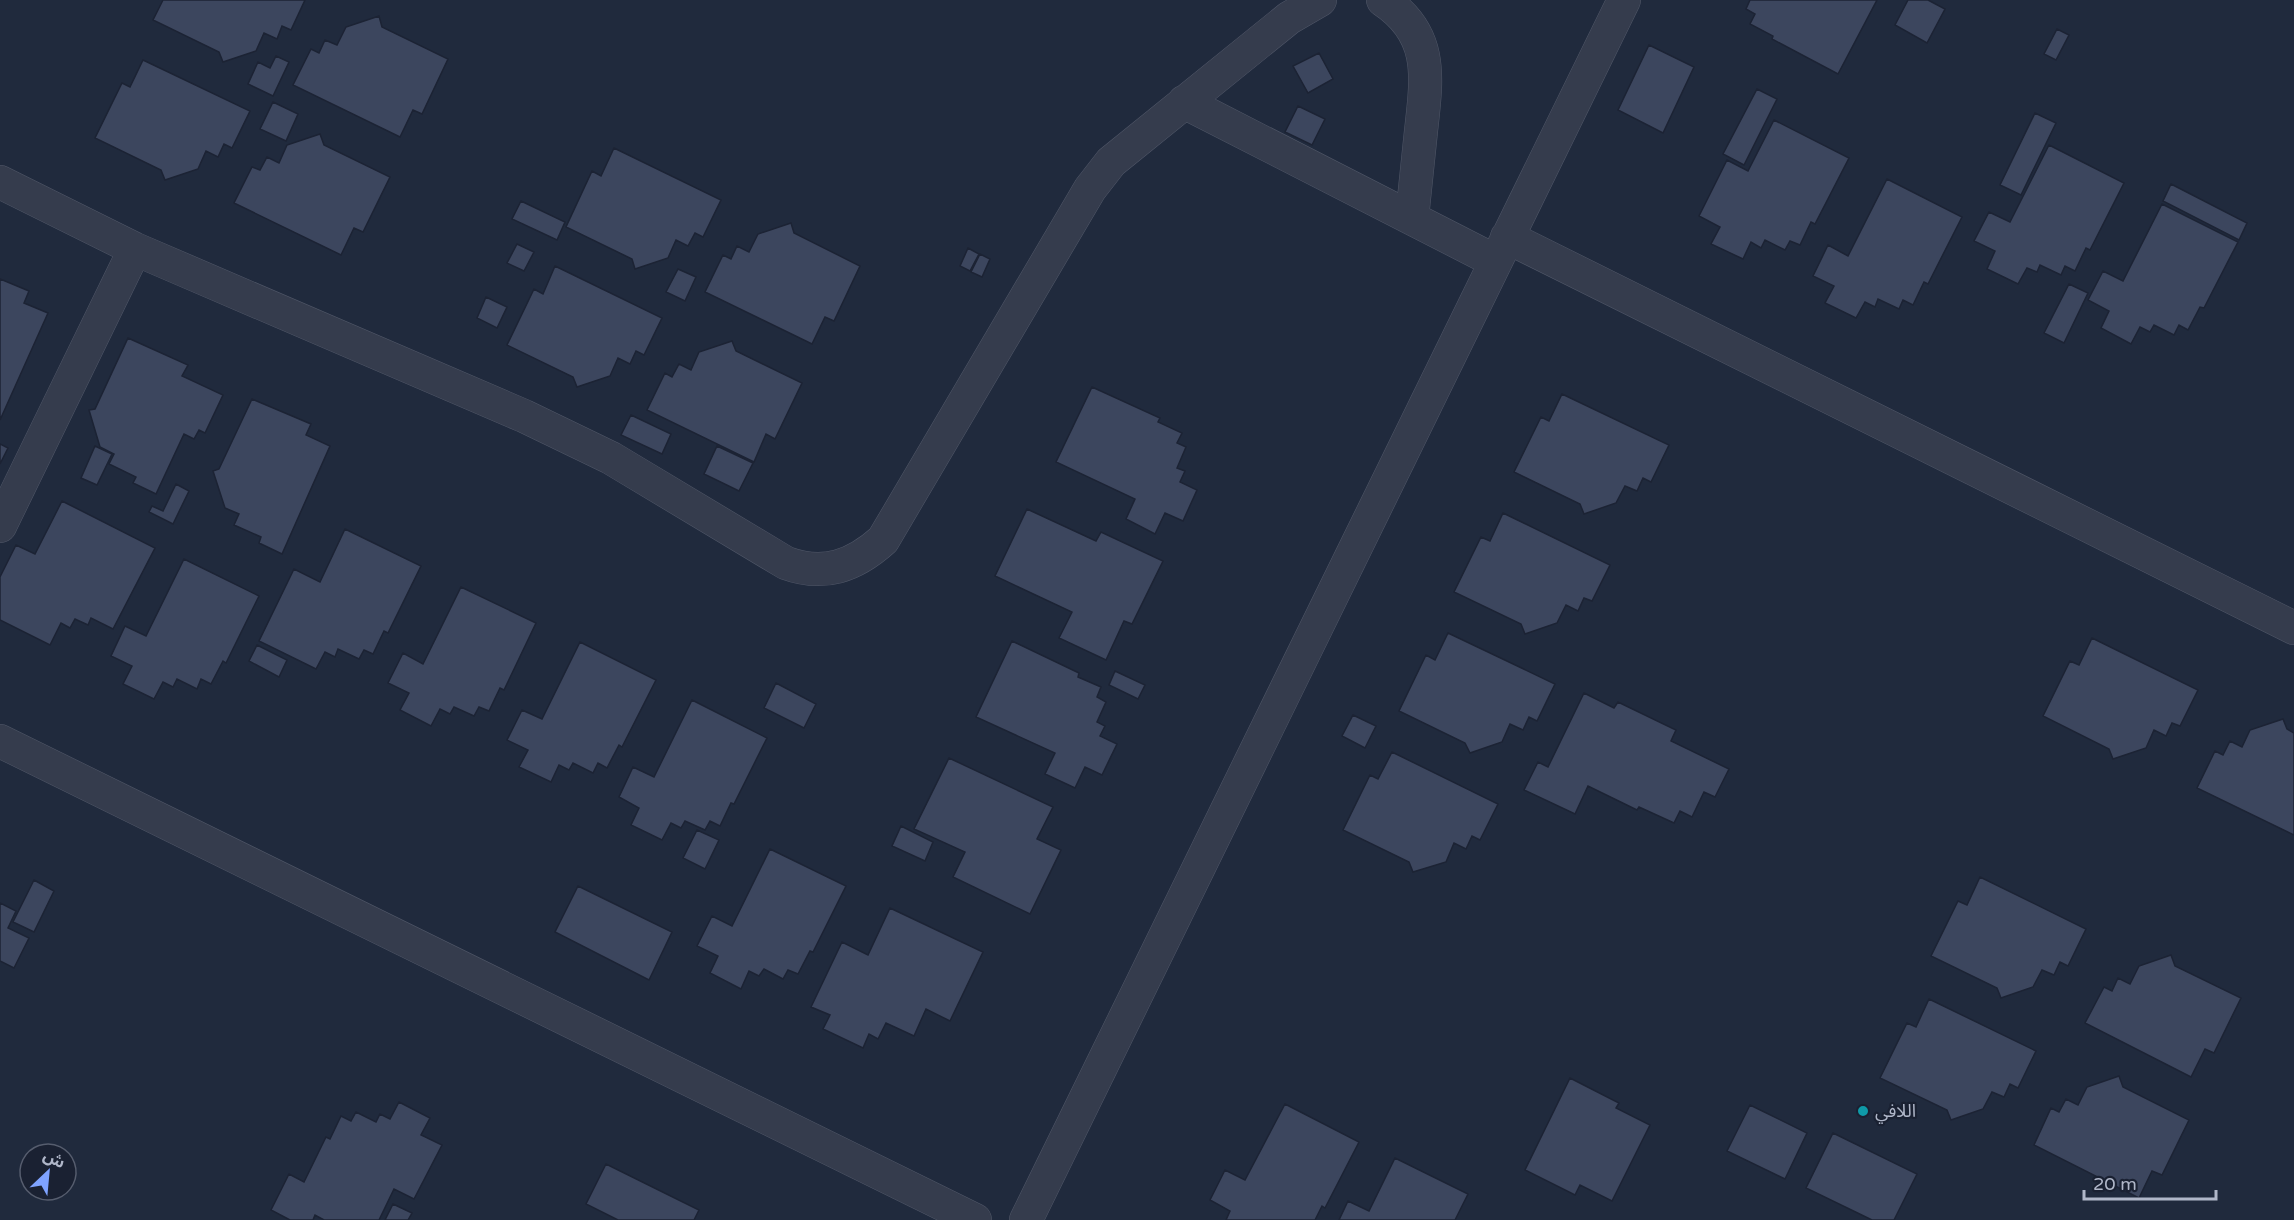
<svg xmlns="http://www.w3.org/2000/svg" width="2294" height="1220" font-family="'Varela Round','Noto Sans Arabic',sans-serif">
	<rect width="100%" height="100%" fill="#202a3d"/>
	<path fill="#3c465e" stroke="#1c2334" stroke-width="1.5" d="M 163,0 L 305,0 L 291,30 L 282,26 L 277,39 L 264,33 L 256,51 L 223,62 L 219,52 L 153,20 Z
		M 1750,0 L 1877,0 L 1838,74 L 1772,39 L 1773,36 L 1750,24 L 1755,14 L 1746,9 Z
		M 1908,0 L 1928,0 L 1945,9 L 1927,43 L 1895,25 Z
		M 379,16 L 382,27 L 448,59 L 422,114 L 413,110 L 400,137 L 293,85 L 311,49 L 319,53 L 325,40 L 337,45 L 346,27 Z
		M 2057,29 L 2069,35 L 2056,60 L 2044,54 Z
		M 1649,45 L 1694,67 L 1663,133 L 1618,110 Z
		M 1319,53 L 1333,79 L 1308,93 L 1293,66 Z
		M 276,56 L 289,62 L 273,96 L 248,84 L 258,62 L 270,68 Z
		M 143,60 L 250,111 L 232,148 L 224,144 L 218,157 L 206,151 L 198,169 L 165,180 L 161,170 L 95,138 L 122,83 L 130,87 Z
		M 1757,89 L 1777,99 L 1744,165 L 1723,154 Z
		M 273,102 L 298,114 L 286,141 L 260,129 Z
		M 1298,106 L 1325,119 L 1312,145 L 1285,132 Z
		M 2035,113 L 2056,123 L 2021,195 L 2000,185 Z
		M 1774,120 L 1849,158 L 1815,224 L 1811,222 L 1800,245 L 1790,241 L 1785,250 L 1765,240 L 1761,248 L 1751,242 L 1743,259 L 1711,244 L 1720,227 L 1699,216 L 1727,160 L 1748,171 Z
		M 320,134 L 324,145 L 390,177 L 363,232 L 354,228 L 341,255 L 234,203 L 252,167 L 260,170 L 267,157 L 279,163 L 287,145 Z
		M 2049,145 L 2124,183 L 2090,250 L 2086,248 L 2075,271 L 2065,266 L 2061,275 L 2040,265 L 2037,272 L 2027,268 L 2018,284 L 1987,269 L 1995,251 L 1974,241 L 1989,212 L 2010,222 Z
		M 614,148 L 721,200 L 703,237 L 695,233 L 688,246 L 676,240 L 668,258 L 635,269 L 632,259 L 566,227 L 592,171 L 601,176 Z
		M 1887,179 L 1962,217 L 1928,284 L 1924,282 L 1913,305 L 1903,300 L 1899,309 L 1878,299 L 1875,307 L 1865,302 L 1856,318 L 1825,303 L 1834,286 L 1813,276 L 1828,245 L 1848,256 Z
		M 2171,184 L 2247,223 L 2239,240 L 2163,201 Z
		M 521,201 L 565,222 L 557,240 L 512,219 Z
		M 2162,204 L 2238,242 L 2204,308 L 2200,307 L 2188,330 L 2179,325 L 2174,335 L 2154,325 L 2150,332 L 2140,327 L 2131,344 L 2101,328 L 2109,311 L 2088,300 L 2103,271 L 2123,281 Z
		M 791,223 L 794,233 L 860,266 L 834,321 L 825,317 L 812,344 L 705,292 L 723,255 L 731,259 L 737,246 L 749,252 L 758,234 Z
		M 517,244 L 534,252 L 524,271 L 507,263 Z
		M 968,248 L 979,254 L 970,271 L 960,266 Z
		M 980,254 L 990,259 L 982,277 L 971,272 Z
		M 555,266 L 662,318 L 644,355 L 636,351 L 630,364 L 618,358 L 610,376 L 577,387 L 573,377 L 507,345 L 534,289 L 543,294 Z
		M 678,269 L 696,277 L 685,301 L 666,292 Z
		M 0,279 L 29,291 L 24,303 L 48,313 L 0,420 Z
		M 2069,284 L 2088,293 L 2064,343 L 2044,333 Z
		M 486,297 L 507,307 L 497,328 L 477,318 Z
		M 128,338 L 188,365 L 182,376 L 223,395 L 205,433 L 199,430 L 194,439 L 184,434 L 156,494 L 133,483 L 136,477 L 109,464 L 114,454 L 100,447 L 89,410 L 95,409 Z
		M 732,341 L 736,351 L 802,383 L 775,439 L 766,434 L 754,462 L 647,410 L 665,373 L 672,377 L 679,364 L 691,370 L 699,352 Z
		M 1092,387 L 1160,418 L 1158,422 L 1182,433 L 1177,443 L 1186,447 L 1177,468 L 1185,471 L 1180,482 L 1197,490 L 1183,521 L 1165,513 L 1155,534 L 1126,519 L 1135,499 L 1056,462 Z
		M 1562,394 L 1669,445 L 1651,482 L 1643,478 L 1637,491 L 1625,486 L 1616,503 L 1584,514 L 1580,504 L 1514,472 L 1541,417 L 1549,421 Z
		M 252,399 L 311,424 L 306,435 L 330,446 L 282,554 L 259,543 L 261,537 L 234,525 L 239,514 L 225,508 L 213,471 L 219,469 Z
		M 631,415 L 671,434 L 662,454 L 621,435 Z
		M 0,444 L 8,448 L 0,464 Z
		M 95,446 L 112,454 L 97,485 L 81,478 Z
		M 717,446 L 753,463 L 739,491 L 704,474 Z
		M 176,484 L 189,491 L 173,524 L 149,512 L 152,506 L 163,511 Z
		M 62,501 L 155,548 L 113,629 L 91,618 L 88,625 L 75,619 L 70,628 L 61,623 L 50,645 L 0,620 L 0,577 L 16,545 L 35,554 Z
		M 1027,509 L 1096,541 L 1101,532 L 1163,561 L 1132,624 L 1124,621 L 1106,660 L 1059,638 L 1072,612 L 995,576 Z
		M 1503,513 L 1610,565 L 1592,601 L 1584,598 L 1578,611 L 1566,605 L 1557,623 L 1525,634 L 1521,624 L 1454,592 L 1481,537 L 1490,541 Z
		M 345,529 L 421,566 L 388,633 L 384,631 L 373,654 L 364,650 L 359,659 L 338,649 L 335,657 L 325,652 L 316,669 L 259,641 L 294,569 L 320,582 Z
		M 184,559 L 259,596 L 226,663 L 223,661 L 211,684 L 201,679 L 197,689 L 177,679 L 173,687 L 163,682 L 154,699 L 123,684 L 132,666 L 111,656 L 125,626 L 146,636 Z
		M 461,587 L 536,623 L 504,690 L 500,688 L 489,711 L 479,707 L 474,716 L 454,707 L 450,714 L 440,709 L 431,726 L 400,710 L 409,693 L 388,683 L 403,653 L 423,664 Z
		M 1448,633 L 1555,684 L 1537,721 L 1529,717 L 1523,730 L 1510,724 L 1502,742 L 1470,753 L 1465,743 L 1399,711 L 1426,655 L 1435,660 Z
		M 2092,638 L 2198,690 L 2180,726 L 2172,723 L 2166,736 L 2154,730 L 2146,748 L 2113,759 L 2109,749 L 2043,716 L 2070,661 L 2079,665 Z
		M 1012,641 L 1079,673 L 1078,677 L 1101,687 L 1097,697 L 1106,702 L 1097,722 L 1105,726 L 1100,736 L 1117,744 L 1102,775 L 1085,767 L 1075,788 L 1045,774 L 1055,753 L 976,717 Z
		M 580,642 L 656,680 L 622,747 L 619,745 L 607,768 L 598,763 L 593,773 L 573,763 L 569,770 L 559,765 L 551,782 L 519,767 L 528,750 L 507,740 L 522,710 L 542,719 Z
		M 257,645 L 287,660 L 279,677 L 249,661 Z
		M 1115,671 L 1145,685 L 1138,699 L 1109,685 Z
		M 776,683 L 816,704 L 804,728 L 764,708 Z
		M 1584,693 L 1614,708 L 1618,702 L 1676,730 L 1671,741 L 1729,769 L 1715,797 L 1704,792 L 1692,817 L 1680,811 L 1674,823 L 1639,807 L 1637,810 L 1588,786 L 1575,814 L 1524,790 L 1538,762 L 1548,767 Z
		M 692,700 L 767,738 L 734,804 L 731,803 L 720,826 L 710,821 L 705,830 L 685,821 L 681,828 L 671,823 L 662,840 L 631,825 L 639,808 L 619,797 L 633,767 L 654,777 Z
		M 1353,715 L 1376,726 L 1365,748 L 1342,736 Z
		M 2283,719 L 2287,729 L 2294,733 L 2294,835 L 2197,788 L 2215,751 L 2223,755 L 2230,741 L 2242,747 L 2250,730 Z
		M 1392,752 L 1498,804 L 1480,840 L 1472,836 L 1466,849 L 1454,843 L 1446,862 L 1413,872 L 1409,862 L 1343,830 L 1370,775 L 1378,779 Z
		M 949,758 L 1053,807 L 1037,839 L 1061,850 L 1030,914 L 953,877 L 965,852 L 914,829 Z
		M 901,826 L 933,842 L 925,861 L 892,846 Z
		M 697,830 L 719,840 L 705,869 L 683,858 Z
		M 770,849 L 846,886 L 813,952 L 810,951 L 798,974 L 788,970 L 783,979 L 764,969 L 759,976 L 749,971 L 741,989 L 710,973 L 718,956 L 697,946 L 712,916 L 732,926 Z
		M 1980,877 L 2086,929 L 2068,966 L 2060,962 L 2054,975 L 2042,970 L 2033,987 L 2001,998 L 1997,988 L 1931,956 L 1958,901 L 1967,905 Z
		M 34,880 L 54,891 L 34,932 L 13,922 Z
		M 578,886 L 672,932 L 649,980 L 555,932 Z
		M 0,903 L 16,911 L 8,928 L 29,938 L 14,968 L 0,961 Z
		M 890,908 L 983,952 L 950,1021 L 926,1009 L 914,1036 L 886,1023 L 878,1039 L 869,1034 L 863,1048 L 823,1029 L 830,1015 L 811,1007 L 842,942 L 868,955 Z
		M 2171,955 L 2175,966 L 2241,998 L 2214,1053 L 2205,1049 L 2191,1077 L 2085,1023 L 2104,987 L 2112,991 L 2118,978 L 2130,984 L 2139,966 Z
		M 1929,999 L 2036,1051 L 2018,1088 L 2010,1084 L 2004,1097 L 1992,1092 L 1983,1109 L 1951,1120 L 1947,1110 L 1880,1078 L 1907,1023 L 1916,1027 Z
		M 2119,1076 L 2123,1087 L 2189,1120 L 2162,1175 L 2152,1171 L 2139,1198 L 2034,1145 L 2051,1108 L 2059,1112 L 2066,1099 L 2078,1105 L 2087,1087 Z
		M 1570,1078 L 1619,1103 L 1616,1108 L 1650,1125 L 1612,1201 L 1580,1185 L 1575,1195 L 1525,1170 Z
		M 399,1102 L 430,1118 L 421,1135 L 442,1145 L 414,1199 L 394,1189 L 379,1220 L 324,1220 L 315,1215 L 313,1220 L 290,1220 L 271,1210 L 289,1174 L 304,1182 L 326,1137 L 330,1139 L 341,1116 L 351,1121 L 356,1112 L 376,1122 L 380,1114 L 390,1119 Z
		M 1285,1104 L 1359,1142 L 1325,1208 L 1322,1206 L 1315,1220 L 1226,1220 L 1230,1211 L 1210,1200 L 1225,1170 L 1245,1180 Z
		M 1750,1105 L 1807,1133 L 1785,1179 L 1727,1151 Z
		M 1833,1133 L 1917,1174 L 1894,1220 L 1872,1220 L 1806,1188 Z
		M 1395,1158 L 1468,1194 L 1455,1220 L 1339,1220 L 1348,1201 L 1369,1211 Z
		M 606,1164 L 699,1210 L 694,1220 L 618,1220 L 586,1204 Z
		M 393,1204 L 412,1213 L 408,1220 L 385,1220 Z"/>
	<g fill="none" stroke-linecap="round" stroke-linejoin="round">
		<defs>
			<path id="minor" d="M 1383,0 C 1434,34 1427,77 1421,131 C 1418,160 1415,189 1412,218
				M 1184,102 L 1495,261
				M 0,182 L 135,249 L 524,416 L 611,458 L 786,563 C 824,577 854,566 883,540 L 1090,189 L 1111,162 L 1289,18 L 1320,0
				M 1507,237 L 2294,628
				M 0,526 L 135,249
				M 0,741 L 975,1220
				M 1026,1220 L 1624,0"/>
		</defs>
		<use href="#minor" stroke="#505768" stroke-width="34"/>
		<use href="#minor" stroke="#353c4d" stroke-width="33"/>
	</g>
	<circle fill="#0f9aa8" stroke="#1a2132" stroke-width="2" cx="1863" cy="1111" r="6"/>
	<g text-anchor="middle" stroke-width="4.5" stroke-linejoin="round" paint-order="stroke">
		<g font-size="18" fill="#b0b7c9" stroke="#1a2132" text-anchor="start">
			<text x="1875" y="1117">اللافي</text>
		</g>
	</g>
	<g transform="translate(48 1172) rotate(26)"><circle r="28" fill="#1a2132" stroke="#565d6e" stroke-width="1.5"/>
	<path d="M0-4.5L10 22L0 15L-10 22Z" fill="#7fa3ff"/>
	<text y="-9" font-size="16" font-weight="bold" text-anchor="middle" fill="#b0b7c9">ش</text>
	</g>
	<path d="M2084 1190v9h132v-9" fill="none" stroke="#b0b7c9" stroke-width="3"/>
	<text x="2093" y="1190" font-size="18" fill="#b0b7c9" stroke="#1a2132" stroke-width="4.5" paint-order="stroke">20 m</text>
</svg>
